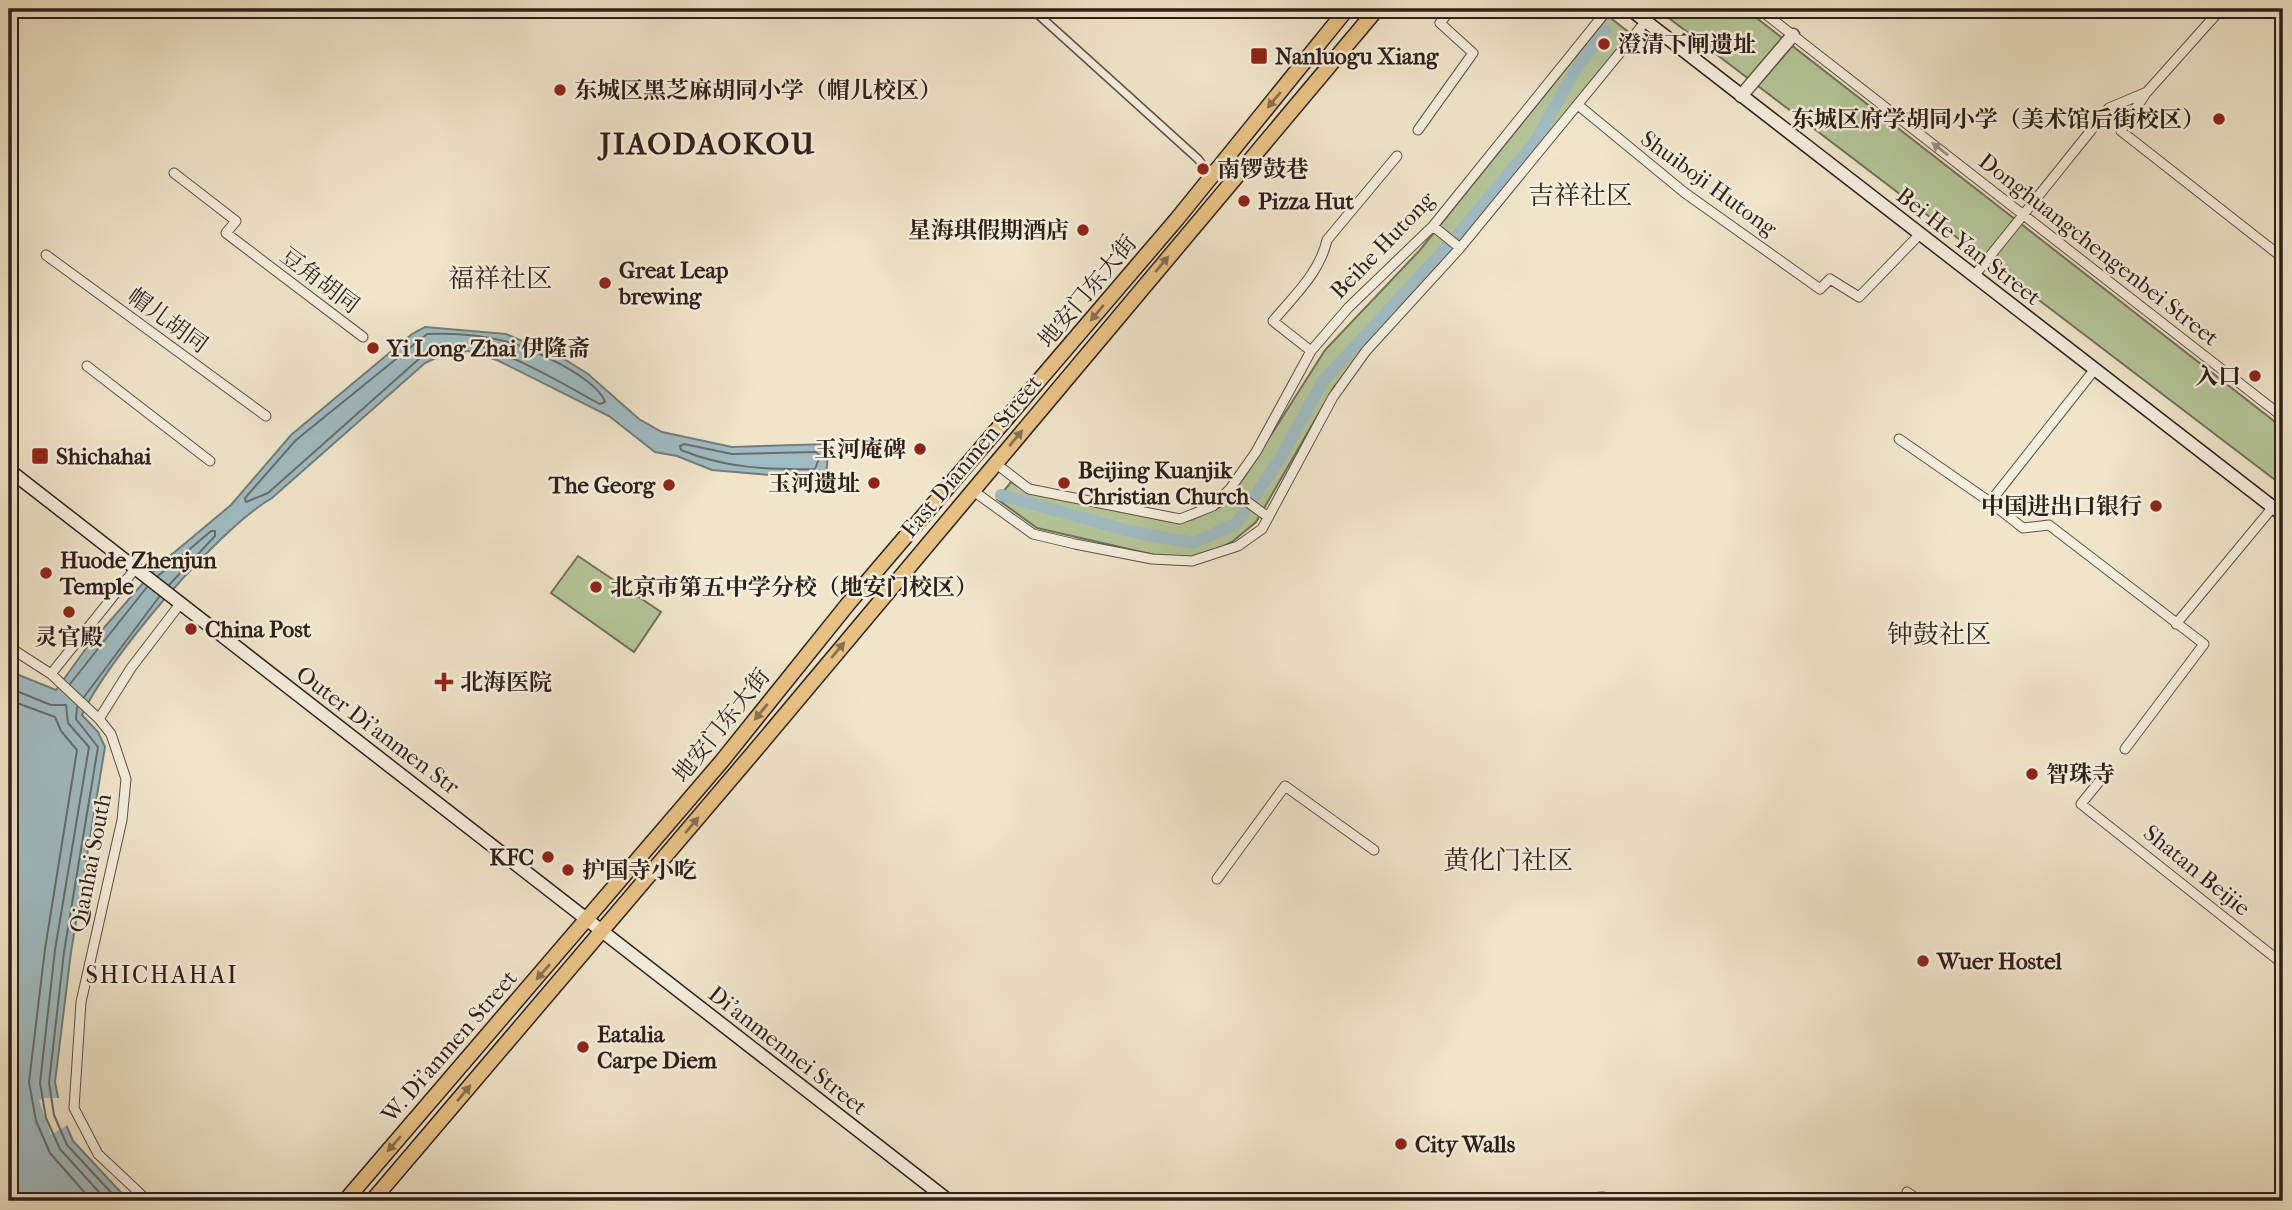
<svg xmlns="http://www.w3.org/2000/svg" width="2292" height="1210" font-family="'IM FELL French Canon','Noto Serif SC',serif">
	<rect width="100%" height="100%" fill="#f0e5ca"/>
	<filter id="stains"><feTurbulence type="fractalNoise" baseFrequency=".00286" numOctaves="4"/><feColorMatrix values="0 0 0 0 .2 0 0 0 0 .09 0 0 0 0 .02 0 0 0 .5 -.17"/></filter>
	<radialGradient id="worn" r=".72"><stop offset=".6" stop-color="#630" stop-opacity="0"/><stop offset="1" stop-color="#630" stop-opacity=".3"/></radialGradient>
	<path fill="#b5c69a" stroke="#71725a" stroke-width="2" d="M 1657,9 L 1745,9 L 2283,428 L 2283,486 Z
		M 1608,16 L 1631,34 L 1449,257 L 1386,324 L 1334,387 L 1256,522 L 1232,542 L 1200,558 L 1168,558 L 1037,528 L 997,499 L 1011,482 L 1023,489 L 1172,522 L 1191,520 L 1220,507 L 1243,479 L 1325,350 L 1420,250 Z
		M 578,556 L 661,612 L 634,652 L 551,593 Z"/>
	<path fill="#a0bcc2" stroke="#727d7e" stroke-width="2" d="M 425,327 L 506,334 L 564,359 L 588,374 L 639,419 L 662,432 L 732,447 L 829,444 L 826,476 L 782,476 L 712,470 L 677,456 L 655,452 L 609,416 L 497,360 L 468,351 L 444,354 L 425,363 L 272,498 C 218,529 108,658 82,715 L 98,732 L 105,747 L 71,952 L 55,1082 L 61,1113 L 73,1141 L 129,1201 L 9,1201 L 9,671 L 56,690 L 87,647 L 158,566 L 231,505 L 291,435 L 412,334 Z"/>
	<path fill="#f0e5ca" d="M 44,1098 L 61,1098 L 69,1124 L 51,1135 L 39,1100 Z"/>
	<g fill="none" stroke-linecap="round" stroke-linejoin="round">
		<path stroke="#666e6e" stroke-width="2" d="M 427,334 C 451,333 481,335 504,341 C 529,346 597,378 605,402 L 600,404 C 570,388 499,345 466,344 C 449,344 435,350 420,358 L 268,493 L 246,502 L 245,498 L 296,440 Z
			M 684,444 L 732,454 L 816,452 L 820,456 L 815,469 C 769,470 724,468 681,450 L 680,446 Z
			M 158,576 L 211,531 L 215,531 L 215,536 L 169,585
			M 70,684 L 147,587
			M 9,688 L 51,705 L 66,705 L 68,723 L 89,747 L 55,950 L 40,1083 L 46,1118 L 60,1149 L 107,1201
			M 84,697 L 159,597
			M 9,700 L 55,717 L 61,731 L 77,750 L 45,949 L 29,1082 L 36,1121 L 50,1153 L 92,1201
			M 77,707 L 76,719 L 98,747 L 64,952 L 49,1083 L 54,1115 L 67,1145 L 119,1201"/>
		<path stroke="#a0bcc2" stroke-width="12" d="M 1001,495 L 1133,532 L 1194,543 L 1237,523 L 1281,457 L 1323,381 L 1454,239 L 1535,142 L 1578,66 L 1605,31"/>
		<defs>
			<path id="pedestrian" d="M 1032,9 L 1198,159 L 1211,176"/>
			<path id="minor" d="M 1759,9 L 2283,417
				M 2146,93 L 2121,131 L 2283,258
				M 1578,105 L 1685,193 L 1820,289 L 1830,279 L 1859,297 L 1920,234
				M 1418,130 L 1473,53 L 1440,23 L 1451,9
				M 174,173 L 236,221 L 226,233 L 363,337
				M 1433,226 L 1460,248
				M 46,255 L 266,416
				M 1974,276 L 2109,108 L 2147,92 L 2221,9
				M 1311,351 L 1273,321 C 1294,296 1320,272 1327,240 L 1397,156
				M 87,366 L 210,461
				M 1899,439 L 1990,502 L 2095,369
				M 995,463 L 1029,489 L 1180,519 L 1213,506 L 1230,489 L 1256,452 L 1311,351 L 1348,308 L 1433,226 L 1608,9
				M 1230,489 L 1268,517
				M 972,490 L 1033,534 L 1075,544 L 1152,559 L 1192,561 L 1238,546 L 1262,529 L 1333,397 L 1366,351 L 1460,248 L 1646,21
				M 1990,502 L 2023,528 L 2049,525 L 2204,644 L 2125,749
				M 2176,624 L 2273,507
				M 9,647 L 51,674 L 99,719 L 111,734 L 126,779 L 122,820 L 81,1002 L 74,1108 L 98,1154 L 148,1201
				M 51,674 L 135,569
				M 99,719 L 131,668 L 180,604
				M 2107,772 L 2081,804 L 2283,964
				M 1217,879 L 1285,786 L 1374,850
				M 1907,1192 L 1920,1201"/>
			<path id="tertiary" d="M 1741,96 L 1793,35
				M 1583,1201 L 1602,1199 L 1613,1201"/>
			<path id="secondary" d="M 1630,9 L 2283,515
				M 9,470 L 949,1201"/>
			<path id="primary" d="M 345,1201 L 722,761 L 848,604 L 1177,219 L 1347,9
				M 372,1201 L 753,753 L 1377,9"/>
		</defs>
		<use href="#pedestrian" stroke="#5e5045" stroke-width="10"/>
		<use href="#minor" stroke="#5e5045" stroke-width="11"/>
		<use href="#tertiary" stroke="#5e5045" stroke-width="15"/>
		<use href="#secondary" stroke="#2d1f19" stroke-width="15"/>
		<use href="#primary" stroke="#2d1f19" stroke-width="17"/>
		<use href="#pedestrian" stroke="#f5eedd" stroke-width="7"/>
		<use href="#minor" stroke="#f5eedd" stroke-width="9"/>
		<use href="#tertiary" stroke="#f5eedd" stroke-width="12"/>
		<use href="#secondary" stroke="#f5eedd" stroke-width="12"/>
		<use href="#primary" stroke="#e8c285" stroke-width="14"/>
	</g>
	<defs><path id="oneway-solid" d="M-6-.8H1V-3.2L6.5 0L1 3.2V.8H-6Z" transform="scale(1.75)"/></defs>
	<g fill="#8a704f">
		<use href="#oneway-solid" transform="translate(1274 100) rotate(130)"/>
		<use href="#oneway-solid" transform="translate(1162 264) rotate(-50)"/>
		<use href="#oneway-solid" transform="translate(1097 313) rotate(130)"/>
		<use href="#oneway-solid" transform="translate(1016 438) rotate(-50)"/>
		<use href="#oneway-solid" transform="translate(838 650) rotate(-50)"/>
		<use href="#oneway-solid" transform="translate(761 712) rotate(129)"/>
		<use href="#oneway-solid" transform="translate(692 825) rotate(-50)"/>
		<use href="#oneway-solid" transform="translate(543 972) rotate(131)"/>
		<use href="#oneway-solid" transform="translate(464 1093) rotate(-50)"/>
		<use href="#oneway-solid" transform="translate(394 1144) rotate(131)"/>
	</g>
	<use fill="#9b9185" href="#oneway-solid" transform="translate(1940 149) rotate(-142)"/>
	<g fill="#8f2418" stroke="#f5eedd" stroke-width="2.5">
		<circle cx="1604" cy="44" r="7"/>
		<rect x="1250" y="47" width="18" height="18" rx="3.5"/>
		<circle cx="560" cy="90" r="7"/>
		<circle cx="2219" cy="119" r="7"/>
		<circle cx="1203" cy="169" r="7"/>
		<circle cx="1244" cy="201" r="7"/>
		<circle cx="1083" cy="230" r="7"/>
		<circle cx="605" cy="283" r="7"/>
		<circle cx="373" cy="348" r="7"/>
		<circle cx="2255" cy="376" r="7"/>
		<circle cx="920" cy="449" r="7"/>
		<rect x="31" y="447" width="18" height="18" rx="3.5"/>
		<circle cx="874" cy="483" r="7"/>
		<circle cx="1064" cy="483" r="7"/>
		<circle cx="669" cy="485" r="7"/>
		<circle cx="2156" cy="506" r="7"/>
		<circle cx="46" cy="573" r="7"/>
		<circle cx="596" cy="587" r="7"/>
		<circle cx="69" cy="612" r="7"/>
		<circle cx="191" cy="629" r="7"/>
		<path d="M440.5 671.5h7v7h7v7h-7v7h-7v-7h-7v-7h7z"/>
		<circle cx="2032" cy="774" r="7"/>
		<circle cx="548" cy="857" r="7"/>
		<circle cx="568" cy="870" r="7"/>
		<circle cx="1923" cy="961" r="7"/>
		<circle cx="583" cy="1047" r="7"/>
		<circle cx="1401" cy="1144" r="7"/>
	</g>
	<g text-anchor="middle" stroke-width="5" stroke-linejoin="round" paint-order="stroke">
		<g font-size="23" font-weight="bold" fill="#2d1f19" stroke="#f5eedd" text-anchor="start">
			<text x="1618" y="52">澄清下闸遗址</text>
			<text x="1275" y="64">Nanluogu Xiang</text>
			<text x="574" y="98">东城区黑芝麻胡同小学（帽儿校区）</text>
			<text x="2205" y="127" text-anchor="end">东城区府学胡同小学（美术馆后街校区）</text>
			<text x="1217" y="177">南锣鼓巷</text>
			<text x="1258" y="209">Pizza Hut</text>
			<text x="1069" y="238" text-anchor="end">星海琪假期酒店</text>
			<text x="619" y="278">Great Leap<tspan x="619" dy="26">brewing</tspan></text>
			<text x="387" y="356">Yi Long Zhai 伊隆斋</text>
			<text x="2241" y="384" text-anchor="end">入口</text>
			<text x="906" y="457" text-anchor="end">玉河庵碑</text>
			<text x="56" y="464">Shichahai</text>
			<text x="1078" y="478">Beijing Kuanjik<tspan x="1078" dy="26">Christian Church</tspan></text>
			<text x="860" y="491" text-anchor="end">玉河遗址</text>
			<text x="655" y="493" text-anchor="end">The Georg</text>
			<text x="2142" y="514" text-anchor="end">中国进出口银行</text>
			<text x="60" y="568">Huode Zhenjun<tspan x="60" dy="26">Temple</tspan></text>
			<text x="610" y="595">北京市第五中学分校（地安门校区）</text>
			<text x="205" y="637">China Post</text>
			<text x="69" y="645" text-anchor="middle">灵官殿</text>
			<text x="460" y="690">北海医院</text>
			<text x="2046" y="782">智珠寺</text>
			<text x="534" y="865" text-anchor="end">KFC</text>
			<text x="582" y="878">护国寺小吃</text>
			<text x="1937" y="969">Wuer Hostel</text>
			<text x="597" y="1042">Eatalia<tspan x="597" dy="26">Carpe Diem</tspan></text>
			<text x="1415" y="1152">City Walls</text>
		</g>
		<g font-size="23" fill="#2d1f19" stroke="#f5eedd">
			<text transform="translate(1709 183) rotate(36)" y="8">Shuiboji Hutong</text>
			<text transform="translate(1382 245) rotate(-46)" y="8">Beihe Hutong</text>
			<text transform="translate(1969 246) rotate(38)" y="8">Bei He Yan Street</text>
			<text transform="translate(2099 249) rotate(38)" y="8">Donghuangchengenbei Street</text>
			<text transform="translate(320 280) rotate(37)" y="8">豆角胡同</text>
			<text transform="translate(1087 291) rotate(-50)" y="8">地安门东大街</text>
			<text transform="translate(168 320) rotate(36)" y="8">帽儿胡同</text>
			<text transform="translate(971 456) rotate(-50)" y="8">East Dianmen Street</text>
			<text transform="translate(721 725) rotate(-51)" y="8">地安门东大街</text>
			<text transform="translate(378 730) rotate(37)" y="8">Outer Di'anmen Str</text>
			<text transform="translate(90 863) rotate(-79)" y="8">Qianhai South</text>
			<text transform="translate(2197 870) rotate(39)" y="8">Shatan Beijie</text>
			<text transform="translate(449 1046) rotate(-49)" y="8">W. Di'anmen Street</text>
			<text transform="translate(788 1050) rotate(38)" y="8">Di'anmennei Street</text>
		</g>
		<g font-size="24" letter-spacing="2" fill="#2d1f19" stroke="#f5eedd">
			<text x="162" y="983">SHICHAHAI</text>
		</g>
		<g font-size="26" fill="#2d1f19" stroke="#f5eedd">
			<text x="1580" y="204">吉祥社区</text>
			<text x="500" y="287">福祥社区</text>
			<text x="1939" y="643">钟鼓社区</text>
			<text x="1508" y="869">黄化门社区</text>
		</g>
		<g font-size="30" font-weight="bold" letter-spacing="2" fill="#2d1f19" stroke="#f5eedd">
			<text x="708" y="154">JIAODAOKOU</text>
		</g>
	</g>
	<rect width="2292" height="1210" fill="none" stroke="#f0e5ca" stroke-width="35"/>
	<rect x="10" y="10" width="2271" height="1189" fill="none" stroke="#2d1f19" stroke-width="3.5"/>
	<rect x="18" y="18" width="2257" height="1175" fill="none" stroke="#2d1f19" stroke-width="2"/>
	<rect width="100%" height="100%" filter="url(#stains)"/>
	<rect width="100%" height="100%" fill="url(#worn)"/>
</svg>
